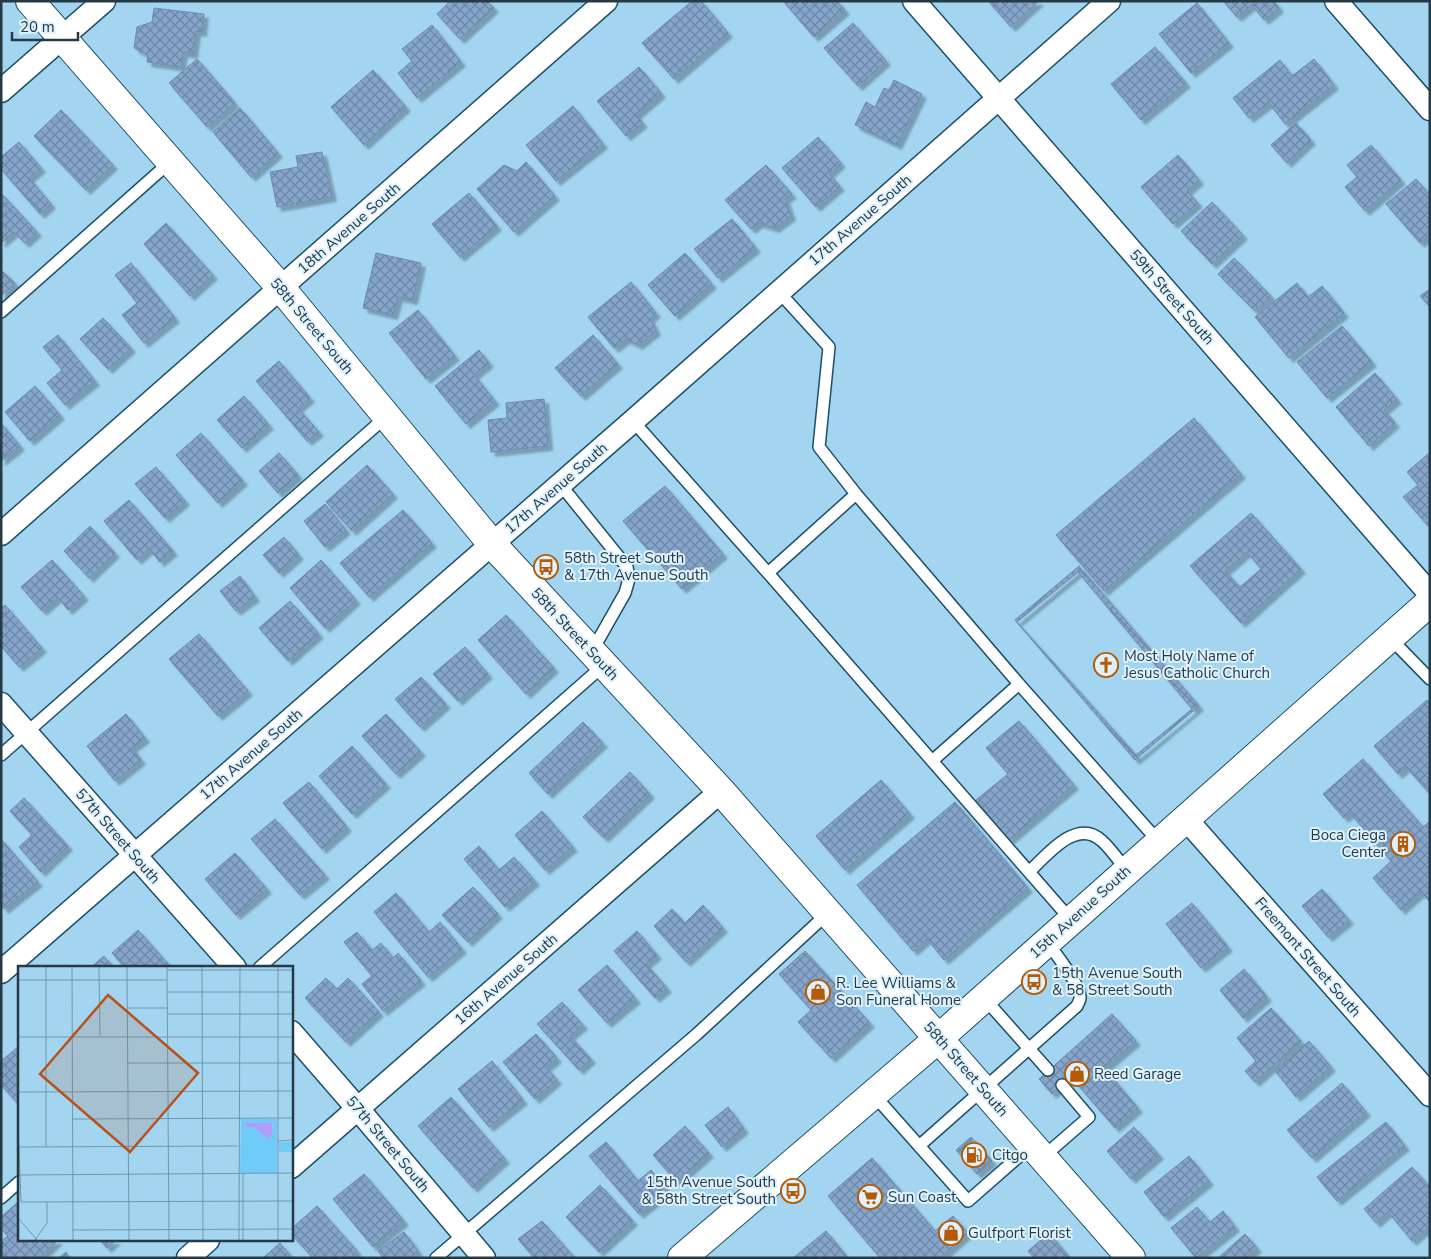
<svg xmlns="http://www.w3.org/2000/svg" width="1431" height="1259" font-family="'Nunito Sans',sans-serif">
	<defs>
		<pattern id="building-cross-hatch" width="8" height="8" patternUnits="userSpaceOnUse" patternTransform="scale(1.25)"><rect width="8" height="8" fill="#85a5ca"/><path d="M0 0l8 8M0 8l8-8" fill="none" stroke="#6d87a6"/></pattern>
		<filter id="shadow"><feDropShadow dx="4.5" dy="4.5" stdDeviation="1" flood-color="#0004"/></filter>
	</defs>
	<rect width="100%" height="100%" fill="#a3d5f1"/>
	<path fill="url(#building-cross-hatch)" stroke="#6b8aae" fill-rule="evenodd" filter="url(#shadow)" d="M 450,1 L 487,1 L 494,8 L 460,39 L 437,14 Z
		M 692,1 L 701,1 L 728,33 L 674,79 L 642,43 Z
		M 783,1 L 837,1 L 845,10 L 814,37 Z
		M 988,1 L 1039,1 L 1011,27 Z
		M 1223,1 L 1274,1 L 1279,8 L 1264,20 L 1252,5 L 1237,17 Z
		M 1197,3 L 1229,43 L 1191,73 L 1159,34 Z
		M 154,8 L 204,14 L 202,32 L 196,31 L 193,54 L 183,52 L 181,67 L 147,62 L 148,55 L 134,48 L 137,27 L 152,22 Z
		M 853,23 L 886,61 L 858,86 L 824,48 Z
		M 432,25 L 461,62 L 417,98 L 398,73 L 412,61 L 402,49 Z
		M 1155,47 L 1186,83 L 1141,120 L 1111,84 Z
		M 197,59 L 235,103 L 207,127 L 169,83 Z
		M 1314,59 L 1334,85 L 1285,124 L 1269,103 L 1249,118 L 1233,98 L 1280,60 L 1292,76 Z
		M 639,67 L 661,93 L 636,115 L 643,123 L 626,136 L 597,101 Z
		M 373,70 L 406,107 L 364,145 L 331,107 Z
		M 894,80 L 922,94 L 897,145 L 855,125 L 866,102 L 875,107 L 884,88 L 889,90 Z
		M 573,106 L 603,144 L 556,181 L 526,145 Z
		M 240,108 L 278,153 L 251,177 L 213,132 Z
		M 61,110 L 113,165 L 86,190 L 34,136 Z
		M 1296,123 L 1311,140 L 1287,163 L 1271,145 Z
		M 818,137 L 841,163 L 829,174 L 840,186 L 816,207 L 782,168 Z
		M 19,142 L 41,168 L 29,178 L 51,204 L 40,214 L 1,169 L 1,157 Z
		M 1371,145 L 1401,180 L 1365,211 L 1345,187 L 1357,177 L 1347,165 Z
		M 322,152 L 332,197 L 277,207 L 270,172 L 298,167 L 296,156 Z
		M 1178,155 L 1199,180 L 1187,191 L 1198,203 L 1173,224 L 1141,187 Z
		M 526,162 L 555,196 L 514,232 L 477,189 L 504,165 L 517,171 Z
		M 766,165 L 792,194 L 785,199 L 791,216 L 775,228 L 759,223 L 751,229 L 725,200 Z
		M 1416,179 L 1430,195 L 1430,234 L 1420,243 L 1386,204 Z
		M 1,193 L 37,232 L 25,243 L 14,232 L 1,243 Z
		M 469,193 L 497,226 L 460,257 L 432,224 Z
		M 1212,202 L 1243,235 L 1212,264 L 1181,231 Z
		M 732,219 L 756,248 L 718,278 L 694,249 Z
		M 166,223 L 213,275 L 190,296 L 144,244 Z
		M 376,253 L 421,263 L 413,300 L 398,297 L 393,315 L 363,308 Z
		M 685,253 L 712,284 L 675,316 L 648,285 Z
		M 1234,258 L 1271,296 L 1255,311 L 1218,274 Z
		M 131,263 L 175,318 L 144,343 L 122,315 L 137,303 L 115,275 Z
		M 1,270 L 15,283 L 1,296 Z
		M 631,282 L 656,313 L 650,318 L 656,331 L 638,345 L 626,339 L 614,348 L 588,317 Z
		M 1297,283 L 1308,297 L 1322,286 L 1344,313 L 1289,358 L 1255,317 Z
		M 1430,289 L 1430,307 L 1420,296 Z
		M 418,310 L 455,356 L 426,379 L 389,333 Z
		M 103,318 L 131,348 L 108,369 L 80,339 Z
		M 1342,326 L 1372,362 L 1327,398 L 1297,362 Z
		M 58,335 L 95,381 L 65,405 L 47,383 L 62,370 L 43,347 Z
		M 593,335 L 618,364 L 581,396 L 555,368 Z
		M 479,350 L 489,363 L 474,375 L 495,401 L 466,424 L 435,386 Z
		M 279,361 L 310,398 L 298,408 L 319,432 L 307,441 L 256,381 Z
		M 1375,373 L 1397,399 L 1384,410 L 1395,423 L 1369,446 L 1336,407 Z
		M 35,386 L 60,415 L 30,441 L 5,412 Z
		M 244,396 L 269,425 L 242,448 L 217,420 Z
		M 544,399 L 548,446 L 491,452 L 488,420 L 507,418 L 506,403 Z
		M 1194,418 L 1241,474 L 1104,591 L 1056,535 Z
		M 1,423 L 20,446 L 1,461 Z
		M 201,433 L 243,481 L 218,503 L 176,455 Z
		M 279,453 L 298,475 L 278,493 L 259,471 Z
		M 1428,454 L 1430,455 L 1430,524 L 1428,526 L 1403,497 L 1418,485 L 1407,472 Z
		M 367,465 L 393,494 L 352,531 L 326,502 Z
		M 156,467 L 185,501 L 165,518 L 135,484 Z
		M 665,486 L 723,554 L 682,589 L 623,521 Z
		M 129,500 L 173,551 L 160,562 L 149,549 L 137,560 L 104,521 Z
		M 325,504 L 346,530 L 325,547 L 304,521 Z
		M 403,510 L 432,543 L 369,597 L 340,563 Z
		M 1251,513 L 1301,569 L 1241,623 L 1190,566 ZM 1247,552 L 1261,569 L 1240,587 L 1225,571 Z
		M 90,526 L 115,553 L 89,578 L 64,551 Z
		M 284,537 L 299,555 L 279,573 L 263,555 Z
		M 52,560 L 84,596 L 68,610 L 58,597 L 42,611 L 21,587 Z
		M 321,560 L 356,600 L 325,628 L 290,588 Z
		M 1079,566 L 1199,706 L 1135,760 L 1015,620 Z
		M 1078,572 L 1192,709 L 1136,755 L 1017,622 Z
		M 240,576 L 255,597 L 236,611 L 220,591 Z
		M 290,601 L 319,634 L 288,661 L 259,628 Z
		M 5,605 L 42,648 L 19,667 L 1,646 L 1,608 Z
		M 506,615 L 554,668 L 526,694 L 478,640 Z
		M 199,634 L 248,691 L 218,716 L 169,659 Z
		M 465,647 L 488,674 L 458,701 L 433,674 Z
		M 421,677 L 446,704 L 420,727 L 395,699 Z
		M 1427,700 L 1430,703 L 1430,794 L 1406,767 L 1398,774 L 1374,746 Z
		M 126,714 L 145,738 L 132,748 L 141,760 L 115,781 L 87,746 Z
		M 386,714 L 421,752 L 396,774 L 362,736 Z
		M 1019,721 L 1074,785 L 1009,840 L 976,800 L 1008,774 L 986,748 Z
		M 583,722 L 603,743 L 548,794 L 529,773 Z
		M 352,746 L 386,784 L 352,814 L 319,776 Z
		M 1363,759 L 1423,827 L 1430,821 L 1430,902 L 1421,892 L 1401,910 L 1373,878 L 1391,861 L 1350,813 L 1344,818 L 1323,794 Z
		M 630,772 L 650,794 L 604,838 L 583,817 Z
		M 881,780 L 910,814 L 845,870 L 816,836 Z
		M 309,782 L 347,827 L 322,849 L 283,803 Z
		M 24,798 L 68,846 L 41,872 L 19,847 L 32,835 L 10,811 Z
		M 955,802 L 1028,888 L 944,960 L 927,939 L 913,951 L 857,885 Z
		M 542,811 L 573,847 L 545,870 L 515,835 Z
		M 275,819 L 325,875 L 300,895 L 251,839 Z
		M 1,839 L 38,882 L 4,909 L 1,905 Z
		M 479,846 L 499,870 L 514,857 L 535,881 L 505,907 L 464,859 Z
		M 235,853 L 267,889 L 236,915 L 205,879 Z
		M 473,887 L 498,914 L 468,942 L 442,915 Z
		M 1322,889 L 1349,920 L 1328,937 L 1302,906 Z
		M 396,893 L 429,932 L 440,922 L 462,949 L 428,977 L 374,912 Z
		M 1192,903 L 1228,947 L 1201,968 L 1166,924 Z
		M 703,905 L 723,928 L 686,962 L 654,926 L 672,909 L 685,923 Z
		M 138,930 L 170,966 L 168,968 L 125,968 L 112,953 Z
		M 637,931 L 657,955 L 646,964 L 667,988 L 655,998 L 614,951 Z
		M 357,932 L 372,950 L 381,943 L 393,958 L 398,953 L 421,981 L 383,1011 L 362,984 L 372,976 L 344,942 Z
		M 805,951 L 870,1023 L 831,1058 L 798,1022 L 811,1010 L 779,974 Z
		M 104,956 L 114,968 L 90,968 Z
		M 607,965 L 636,999 L 607,1023 L 578,990 Z
		M 1244,969 L 1267,997 L 1243,1018 L 1220,990 Z
		M 326,978 L 337,989 L 348,978 L 379,1012 L 346,1042 L 305,998 Z
		M 562,1002 L 583,1025 L 570,1036 L 591,1059 L 579,1070 L 537,1024 Z
		M 1271,1008 L 1301,1041 L 1255,1082 L 1245,1071 L 1256,1061 L 1237,1038 Z
		M 1112,1014 L 1136,1041 L 1104,1068 L 1138,1108 L 1115,1128 L 1071,1077 L 1052,1094 L 1039,1079 Z
		M 536,1034 L 557,1058 L 546,1067 L 557,1080 L 535,1099 L 503,1062 Z
		M 1309,1041 L 1331,1067 L 1296,1097 L 1275,1071 Z
		M 19,1046 L 19,1105 L 1,1085 L 1,1061 Z
		M 492,1061 L 523,1100 L 489,1127 L 458,1089 Z
		M 1342,1083 L 1366,1112 L 1312,1158 L 1287,1130 Z
		M 451,1097 L 505,1159 L 473,1188 L 418,1126 Z
		M 728,1107 L 744,1129 L 722,1147 L 705,1125 Z
		M 1386,1122 L 1405,1146 L 1337,1201 L 1317,1177 Z
		M 685,1126 L 709,1153 L 677,1182 L 653,1155 Z
		M 1134,1127 L 1159,1155 L 1131,1179 L 1107,1151 Z
		M 971,1137 L 992,1161 L 977,1174 L 956,1150 Z
		M 606,1142 L 638,1181 L 651,1170 L 668,1191 L 639,1214 L 589,1156 Z
		M 1189,1156 L 1209,1181 L 1164,1217 L 1144,1192 Z
		M 872,1158 L 935,1231 L 953,1216 L 968,1233 L 940,1258 L 880,1258 L 828,1196 Z
		M 1412,1167 L 1430,1187 L 1430,1226 L 1412,1241 L 1388,1212 L 1376,1223 L 1364,1209 Z
		M 364,1174 L 404,1221 L 373,1247 L 333,1199 Z
		M 600,1185 L 633,1221 L 599,1252 L 566,1217 Z
		M 19,1201 L 19,1240 L 58,1240 L 39,1258 L 4,1258 L 1,1255 L 1,1241 L 8,1236 L 1,1229 L 1,1217 Z
		M 317,1206 L 357,1251 L 350,1258 L 313,1258 L 291,1234 L 291,1229 Z
		M 1197,1207 L 1210,1222 L 1223,1211 L 1235,1227 L 1196,1258 L 1171,1228 Z
		M 542,1221 L 575,1258 L 534,1258 L 518,1239 Z
		M 826,1231 L 848,1258 L 793,1258 Z
		M 404,1232 L 418,1251 L 409,1258 L 383,1258 L 378,1251 Z
		M 1049,1233 L 1070,1258 L 1034,1258 L 1028,1251 Z
		M 1245,1234 L 1257,1248 L 1246,1258 L 1218,1258 Z
		M 100,1240 L 116,1240 L 107,1248 Z
		M 280,1243 L 292,1258 L 263,1258 Z
		M 66,1252 L 70,1258 L 59,1258 Z"/>
	<g fill="none" stroke-linecap="round" stroke-linejoin="round">
		<defs>
			<path id="service" d="M 779,292 L 829,347 L 819,447 L 856,494
				M 1,312 L 170,162
				M 633,421 L 768,573
				M 560,484 L 627,567 L 629,579 L 625,593 L 592,651
				M 1390,638 L 1430,679
				M 1,755 L 387,416
				M 932,761 L 1019,684
				M 1029,872 C 1047,855 1077,817 1102,841 C 1111,849 1119,861 1127,871
				M 1071,920 L 768,573 L 856,494 L 1019,684 L 1159,842
				M 259,968 L 604,665
				M 984,998 L 1048,1070
				M 873,1094 L 968,1201 L 1032,1145
				M 919,1146 L 1077,1006 C 1078,1003 1080,1001 1080,998 C 1081,986 1055,952 1046,942
				M 1043,1157 L 1089,1117 L 1062,1085
				M 1,1198 L 19,1182
				M 436,1258 L 697,1034 L 828,913"/>
			<path id="minor" d="M 914,1 L 1430,594
				M 1336,1 L 1430,109
				M 1,91 L 104,1
				M 1,534 L 606,1
				M 1,704 L 235,968
				M 1186,819 L 1430,1095
				M 1,972 L 633,421 L 1109,1
				M 291,1032 L 358,1109 L 484,1258
				M 291,1167 L 721,791
				M 188,1258 L 208,1240"/>
			<path id="tertiary" d="M 30,1 L 281,288 L 492,544 L 721,791 L 1131,1258
				M 682,1258 L 939,1038 L 1430,602"/>
		</defs>
		<use href="#service" stroke="#1e4f66" stroke-width="14"/>
		<use href="#minor" stroke="#1e4f66" stroke-width="25"/>
		<use href="#tertiary" stroke="#1e4f66" stroke-width="30"/>
		<use href="#service" stroke="#fff" stroke-width="11"/>
		<use href="#minor" stroke="#fff" stroke-width="22"/>
		<use href="#tertiary" stroke="#fff" stroke-width="28"/>
	</g>
	<defs>
		<symbol id="bus-ring" viewBox="-11 -11 22 22"><circle r="9.5" fill="#def2fd" stroke="#b65903" stroke-width="1.5"/><path d="M-5-6H5V4H4V6H2V4H-2V6H-4V4H-5ZM-3.5-4V0h7V-4ZM-3.5 1.2v1.5H-2V1.2ZM2 1.2v1.5H3.5V1.2Z" fill="#b65903"/></symbol>
		<symbol id="church-ring" viewBox="-11 -11 22 22"><circle r="9.5" fill="#def2fd" stroke="#b65903" stroke-width="1.5"/><path d="M-1.2-6h2.4v3.5h3.3v2.4h-3.3V6h-2.4V-.1h-3.3v-2.4h3.3Z" fill="#b65903"/></symbol>
		<symbol id="building-ring" viewBox="-11 -11 22 22"><circle r="9.5" fill="#def2fd" stroke="#b65903" stroke-width="1.5"/><path d="M-4-6H4V6H1V3H-1V6H-4ZM-2.5-4.3h1.7v1.8h-1.7ZM.8-4.3h1.7v1.8H.8ZM-2.5-1h1.7V.8h-1.7ZM.8-1h1.7V.8H.8Z" fill="#b65903"/></symbol>
		<symbol id="shop-ring" viewBox="-11 -11 22 22"><circle r="9.5" fill="#def2fd" stroke="#b65903" stroke-width="1.5"/><path d="M-5-2.5h2.3a2.7 3.5 0 0 1 5.4 0H5L5.5 6h-11ZM-1.5-2.5h3a1.5 2.3 0 0 0-3 0Z" fill="#b65903"/></symbol>
		<symbol id="fuel-ring" viewBox="-11 -11 22 22"><circle r="9.5" fill="#def2fd" stroke="#b65903" stroke-width="1.5"/><path d="M-5.5-6h7V0h2V4h1.3V-2.5L3-4.5l.8-.8L6-3V5H2.5V1h-1V6h-7ZM-4.2-4.7v3.2H.2V-4.7Z" fill="#b65903"/></symbol>
		<symbol id="supermarket-ring" viewBox="-11 -11 22 22"><circle r="9.5" fill="#def2fd" stroke="#b65903" stroke-width="1.5"/><path d="M-6-5.5h2.5l.6 2H6L4.5 2H-2.5L-4.4-4H-6ZM-1.5 3.2a1.3 1.3 0 1 0 .1 0ZM3 3.2a1.3 1.3 0 1 0 .1 0Z" fill="#b65903"/></symbol>
	</defs>
	<g fill-rule="evenodd">
		<use href="#bus-ring" x="532" y="553" width="28" height="28"/>
		<use href="#church-ring" x="1092" y="651" width="28" height="28"/>
		<use href="#building-ring" x="1389" y="830" width="28" height="28"/>
		<use href="#bus-ring" x="1020" y="968" width="28" height="28"/>
		<use href="#shop-ring" x="804" y="978" width="28" height="28"/>
		<use href="#shop-ring" x="1063" y="1060" width="28" height="28"/>
		<use href="#fuel-ring" x="960" y="1141" width="28" height="28"/>
		<use href="#bus-ring" x="779" y="1177" width="28" height="28"/>
		<use href="#supermarket-ring" x="856" y="1183" width="28" height="28"/>
		<use href="#shop-ring" x="937" y="1219" width="28" height="28"/>
	</g>
	<g text-anchor="middle" stroke-width="4" stroke-linejoin="round" paint-order="stroke">
		<g font-size="15" fill="#263a45" stroke="#def2fd">
			<text transform="translate(860 220) rotate(-41)" y="5">17th Avenue South</text>
			<text transform="translate(349 228) rotate(-41)" y="5">18th Avenue South</text>
			<text transform="translate(1172 297) rotate(49)" y="5">59th Street South</text>
			<text transform="translate(312 326) rotate(50)" y="5">58th Street South</text>
			<text transform="translate(556 488) rotate(-41)" y="5">17th Avenue South</text>
			<text transform="translate(575 634) rotate(47)" y="5">58th Street South</text>
			<text transform="translate(251 754) rotate(-41)" y="5">17th Avenue South</text>
			<text transform="translate(118 836) rotate(49)" y="5">57th Street South</text>
			<text transform="translate(1080 912) rotate(-42)" y="5">15th Avenue South</text>
			<text transform="translate(1308 957) rotate(49)" y="5">Freemont Street South</text>
			<text transform="translate(506 979) rotate(-41)" y="5">16th Avenue South</text>
			<text transform="translate(966 1069) rotate(49)" y="5">58th Street South</text>
			<text transform="translate(388 1144) rotate(50)" y="5">57th Street South</text>
		</g>
		<g font-size="15" fill="#263a45" stroke="#def2fd" text-anchor="start">
			<text x="564" y="563">58th Street South<tspan x="564" dy="17">&amp; 17th Avenue South</tspan></text>
			<text x="1124" y="661">Most Holy Name of<tspan x="1124" dy="17">Jesus Catholic Church</tspan></text>
			<text x="1386" y="840" text-anchor="end">Boca Ciega<tspan x="1386" dy="17">Center</tspan></text>
			<text x="1052" y="978">15th Avenue South<tspan x="1052" dy="17">&amp; 58 Street South</tspan></text>
			<text x="836" y="988">R. Lee Williams &amp;<tspan x="836" dy="17">Son Funeral Home</tspan></text>
			<text x="1094" y="1079">Reed Garage</text>
			<text x="992" y="1160">Citgo</text>
			<text x="776" y="1187" text-anchor="end">15th Avenue South<tspan x="776" dy="17">&amp; 58th Street South</tspan></text>
			<text x="888" y="1202">Sun Coast</text>
			<text x="968" y="1238">Gulfport Florist</text>
		</g>
	</g>
	<g transform="translate(18 966)">
		<rect width="275" height="275" fill="#a3d5f1"/>
		<path d="M 223,153 L 259,153 L 259,207 L 222,207 ZM 232,157 L 255,159 L 255,168 L 247,170 ZM 261,176 L 275,176 L 275,186 L 261,186 Z" fill="#71cbf8" fill-rule="evenodd"/>
		<path d="M 227,157 L 254,157 L 255,168 L 249,173 L 236,161 L 227,161 Z" fill="#b19dfb"/>
		<path fill="none" stroke="#7197ac" stroke-width="1" d="M 28,1 L 28,181M 54,1 L 55,274M 81,1 L 82,70M 109,1 L 111,274M 149,1 L 151,274M 184,1 L 185,274M 260,1 L 260,274M 149,4 L 275,4M 0,14 L 149,14M 150,26 L 275,26M 109,42 L 150,42M 150,48 L 275,48M 0,71 L 275,71M 109,97 L 275,97M 0,120 L 0,145M 0,126 L 275,125M 54,153 L 275,152M 0,155 L 3,236 L 275,235M 260,175 L 275,174M 0,181 L 220,180M 225,208 L 225,274M 0,209 L 275,207M 0,252 L 19,274M 55,264 L 275,263M 17,274 L 29,257 L 29,236M 221,274 L 222,1"/>
		<path fill="#b8511a" fill-opacity="0.15" stroke="#b8511a" stroke-width="2.5" d="M 90,29 L 180,107 L 112,186 L 22,108 Z"/>
		<rect width="275" height="275" fill="none" stroke="#263a45" stroke-width="2.5"/>
	</g>
	<rect width="1431" height="1259" fill="none" stroke="#263a45" stroke-width="5"/>
	<path d="M12 32v8h66v-8" fill="none" stroke="#263a45" stroke-width="2.5"/>
	<text x="20" y="32" font-size="15" fill="#263a45" stroke="#def2fd" stroke-width="4" paint-order="stroke">20 m</text>
</svg>
